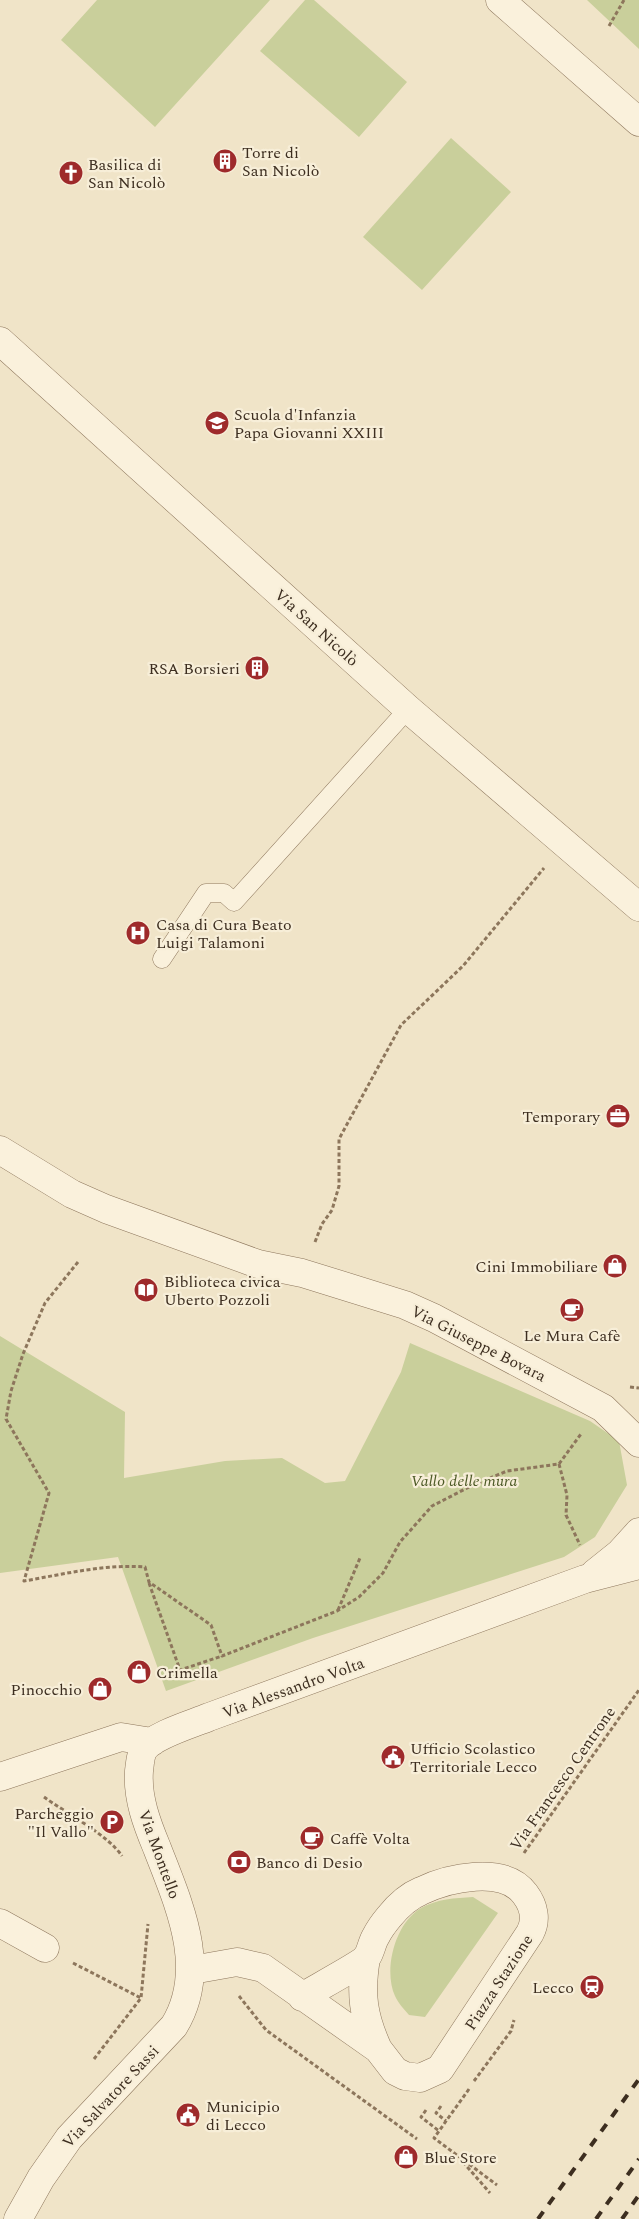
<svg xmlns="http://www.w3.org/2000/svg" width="639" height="2219" font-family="Spectral,serif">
	<rect width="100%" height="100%" fill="#f0e4c8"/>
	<path fill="#c9cf9b" d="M 97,0 L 270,0 L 155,127 L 61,40 Z
		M 305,0 L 314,0 L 407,82 L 359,137 L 260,51 Z
		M 587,0 L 639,0 L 639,49 Z
		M 451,138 L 511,192 L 422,290 L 363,237 Z
		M 0,1336 L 125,1412 L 124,1478 L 225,1461 L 282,1458 L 325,1483 L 345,1481 L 401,1372 L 410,1343 L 590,1421 L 619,1441 L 627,1485 L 595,1537 L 564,1557 L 313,1638 L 166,1691 L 118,1557 L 0,1573 Z
		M 473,1897 L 498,1913 L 425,2017 L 409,2015 C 404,2009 398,2003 395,1996 C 383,1970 395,1923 421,1908 C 437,1899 455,1898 473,1897 Z"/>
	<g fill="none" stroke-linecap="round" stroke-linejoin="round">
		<defs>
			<path id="service" d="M 162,959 L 206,893 L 224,893 L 234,902 L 408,709"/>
			<path id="minor" d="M 0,341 L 408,709 L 639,907
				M 0,1150 L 72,1194 L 106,1209 L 258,1264 L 302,1273 L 405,1305 L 434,1318 L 603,1408 L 639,1443
				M 595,1573 L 620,1553 L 639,1532
				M 0,1777 L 121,1737 L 152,1742
				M 0,1923 L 45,1948
				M 366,1958 C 360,1994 363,2016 378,2049
				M 192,1970 L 237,1962 L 263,1968 L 378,2049 L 395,2071 L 405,2076 L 420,2078 L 440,2069 L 530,1933 C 537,1920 534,1906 525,1894 C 504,1865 448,1878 421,1891 C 409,1896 397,1907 389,1917 C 384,1923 379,1930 376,1936 C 372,1942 371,1951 367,1957 C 362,1964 313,1990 302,1997
				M 18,2219 L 41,2178 L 69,2138 L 174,2026 C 209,1969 179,1905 157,1848 C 147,1824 137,1798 139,1771 C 140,1764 140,1755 144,1749 C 154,1735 192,1724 209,1717 L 585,1579 L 639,1565"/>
			<path id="tertiary" d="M 500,0 L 639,122"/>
		</defs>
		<use href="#service" stroke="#8d765c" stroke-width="19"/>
		<use href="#minor" stroke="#8d765c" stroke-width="29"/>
		<use href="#tertiary" stroke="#8d765c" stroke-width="29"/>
		<path stroke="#8d765c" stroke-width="3" stroke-dasharray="4 2.5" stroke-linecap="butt" d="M 609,26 L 624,0
			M 315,1242 L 322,1224 L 332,1210 L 339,1186 L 339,1139 L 401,1025 L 463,966 L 544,868
			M 78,1262 L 45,1303 L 23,1354 L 11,1391 L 6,1419 L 49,1493 L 24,1581 C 65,1574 104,1564 145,1567 L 149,1582 L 211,1625 L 222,1656 L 337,1611 L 359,1597 L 383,1573 L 400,1542 L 432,1506 L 471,1486 L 507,1471 L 559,1464 L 581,1434
			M 630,1387 L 639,1388
			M 559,1464 L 567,1495 L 566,1515 L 580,1545
			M 149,1583 L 180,1670 L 222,1656
			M 338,1610 L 360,1558
			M 44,1797 C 66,1813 108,1835 122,1856
			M 524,1853 L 639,1690
			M 73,1963 L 141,1998
			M 239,1996 L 266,2030 L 417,2139
			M 94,2059 L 141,1998 L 148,1924
			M 474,2081 L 511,2031 L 514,2020
			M 469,2089 L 434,2138 L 497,2185
			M 441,2106 L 436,2113 L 446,2121
			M 426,2110 L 421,2117 L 439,2131
			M 463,2162 L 490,2193"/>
		<use href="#service" stroke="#faf1dc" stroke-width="18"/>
		<use href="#minor" stroke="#faf1dc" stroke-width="28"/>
		<use href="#tertiary" stroke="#faf1dc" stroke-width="28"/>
		<path stroke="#3d2e20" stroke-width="4" stroke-dasharray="9 9" stroke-linecap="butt" d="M 538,2219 L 639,2079
			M 596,2219 L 639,2159
			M 622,2219 L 639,2195"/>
	</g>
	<defs>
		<symbol id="building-disc" viewBox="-11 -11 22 22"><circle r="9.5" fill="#9e2a2b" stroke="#f7eed8"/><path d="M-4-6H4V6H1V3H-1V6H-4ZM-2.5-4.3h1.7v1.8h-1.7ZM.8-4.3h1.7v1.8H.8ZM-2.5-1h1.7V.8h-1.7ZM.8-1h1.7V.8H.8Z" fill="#fff"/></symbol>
		<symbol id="church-disc" viewBox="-11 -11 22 22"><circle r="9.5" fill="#9e2a2b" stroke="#f7eed8"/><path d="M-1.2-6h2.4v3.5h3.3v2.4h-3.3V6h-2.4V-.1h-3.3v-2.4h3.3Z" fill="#fff"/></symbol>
		<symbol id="school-disc" viewBox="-11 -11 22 22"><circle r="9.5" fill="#9e2a2b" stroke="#f7eed8"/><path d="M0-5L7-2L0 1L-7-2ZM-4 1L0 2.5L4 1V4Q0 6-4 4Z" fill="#fff"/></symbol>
		<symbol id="hospital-disc" viewBox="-11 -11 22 22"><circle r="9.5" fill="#9e2a2b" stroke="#f7eed8"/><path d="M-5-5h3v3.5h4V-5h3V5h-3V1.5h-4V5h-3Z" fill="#fff"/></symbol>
		<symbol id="office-disc" viewBox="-11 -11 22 22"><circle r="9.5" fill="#9e2a2b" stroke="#f7eed8"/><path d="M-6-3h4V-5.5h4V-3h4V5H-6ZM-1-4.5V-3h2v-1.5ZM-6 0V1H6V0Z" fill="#fff"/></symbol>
		<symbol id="shop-disc" viewBox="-11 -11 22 22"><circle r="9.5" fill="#9e2a2b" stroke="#f7eed8"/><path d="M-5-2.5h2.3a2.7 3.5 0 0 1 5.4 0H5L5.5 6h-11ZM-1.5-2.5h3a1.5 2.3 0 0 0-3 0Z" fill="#fff"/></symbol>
		<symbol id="library-disc" viewBox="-11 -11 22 22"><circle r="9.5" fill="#9e2a2b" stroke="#f7eed8"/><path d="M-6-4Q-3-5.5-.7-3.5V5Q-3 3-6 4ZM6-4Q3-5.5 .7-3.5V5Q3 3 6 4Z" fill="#fff"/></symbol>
		<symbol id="cafe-disc" viewBox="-11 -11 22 22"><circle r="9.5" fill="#9e2a2b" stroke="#f7eed8"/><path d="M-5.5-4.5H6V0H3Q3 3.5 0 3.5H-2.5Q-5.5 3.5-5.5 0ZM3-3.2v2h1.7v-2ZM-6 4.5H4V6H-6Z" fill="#fff"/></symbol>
		<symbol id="civic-disc" viewBox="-11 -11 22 22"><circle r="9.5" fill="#9e2a2b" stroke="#f7eed8"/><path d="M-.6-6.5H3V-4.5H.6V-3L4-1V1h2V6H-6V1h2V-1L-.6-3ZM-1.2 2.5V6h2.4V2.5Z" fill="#fff"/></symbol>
		<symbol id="parking-disc" viewBox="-11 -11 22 22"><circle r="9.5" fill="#9e2a2b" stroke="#f7eed8"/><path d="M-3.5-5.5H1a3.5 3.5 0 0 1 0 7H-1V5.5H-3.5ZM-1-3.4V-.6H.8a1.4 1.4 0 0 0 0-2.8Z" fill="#fff"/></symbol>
		<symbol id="bank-disc" viewBox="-11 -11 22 22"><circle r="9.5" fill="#9e2a2b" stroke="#f7eed8"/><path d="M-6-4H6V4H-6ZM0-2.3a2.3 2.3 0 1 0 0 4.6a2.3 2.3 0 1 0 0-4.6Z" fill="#fff"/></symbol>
		<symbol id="station-disc" viewBox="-11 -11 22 22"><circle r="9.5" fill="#9e2a2b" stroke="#f7eed8"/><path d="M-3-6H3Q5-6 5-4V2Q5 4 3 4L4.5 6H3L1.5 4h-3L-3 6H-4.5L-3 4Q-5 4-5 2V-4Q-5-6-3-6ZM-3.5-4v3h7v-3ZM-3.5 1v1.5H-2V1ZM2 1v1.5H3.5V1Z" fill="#fff"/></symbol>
	</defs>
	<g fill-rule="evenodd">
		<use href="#building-disc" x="211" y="147" width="28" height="28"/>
		<use href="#church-disc" x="57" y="159" width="28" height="28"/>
		<use href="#school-disc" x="203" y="409" width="28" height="28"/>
		<use href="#building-disc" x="243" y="654" width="28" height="28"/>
		<use href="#hospital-disc" x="124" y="919" width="28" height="28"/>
		<use href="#office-disc" x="604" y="1102" width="28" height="28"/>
		<use href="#shop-disc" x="601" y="1252" width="28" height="28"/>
		<use href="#library-disc" x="132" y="1276" width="28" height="28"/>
		<use href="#cafe-disc" x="558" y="1296" width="28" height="28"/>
		<use href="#shop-disc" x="125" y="1658" width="28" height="28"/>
		<use href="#shop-disc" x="86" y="1675" width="28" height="28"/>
		<use href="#civic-disc" x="379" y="1743" width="28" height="28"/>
		<use href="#parking-disc" x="98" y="1808" width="28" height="28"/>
		<use href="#cafe-disc" x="298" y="1824" width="28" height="28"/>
		<use href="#bank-disc" x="225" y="1848" width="28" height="28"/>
		<use href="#station-disc" x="578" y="1973" width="28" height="28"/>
		<use href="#civic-disc" x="174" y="2101" width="28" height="28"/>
		<use href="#shop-disc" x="392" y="2143" width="28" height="28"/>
	</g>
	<g text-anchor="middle" stroke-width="4.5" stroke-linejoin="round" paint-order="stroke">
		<g font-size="16" fill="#3d2e20" stroke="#f7eed8" text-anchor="start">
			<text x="242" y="158">Torre di<tspan x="242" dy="18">San Nicolò</tspan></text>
			<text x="88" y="170">Basilica di<tspan x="88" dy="18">San Nicolò</tspan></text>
			<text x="234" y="420">Scuola d'Infanzia<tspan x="234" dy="18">Papa Giovanni XXIII</tspan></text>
			<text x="240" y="674" text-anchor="end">RSA Borsieri</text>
			<text x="156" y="930">Casa di Cura Beato<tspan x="156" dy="18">Luigi Talamoni</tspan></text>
			<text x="600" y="1122" text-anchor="end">Temporary</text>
			<text x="598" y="1272" text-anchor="end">Cini Immobiliare</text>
			<text x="164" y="1287">Biblioteca civica<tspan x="164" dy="18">Uberto Pozzoli</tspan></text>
			<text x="572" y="1341" text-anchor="middle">Le Mura Cafè</text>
			<text x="156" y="1678">Crimella</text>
			<text x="82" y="1695" text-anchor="end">Pinocchio</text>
			<text x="410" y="1754">Ufficio Scolastico<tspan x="410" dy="18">Territoriale Lecco</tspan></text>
			<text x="94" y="1819" text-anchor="end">Parcheggio<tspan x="94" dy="18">"Il Vallo"</tspan></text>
			<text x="330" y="1844">Caffè Volta</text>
			<text x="256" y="1868">Banco di Desio</text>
			<text x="574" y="1993" text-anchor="end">Lecco</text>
			<text x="206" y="2112">Municipio<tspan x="206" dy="18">di Lecco</tspan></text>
			<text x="424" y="2163">Blue Store</text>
		</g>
		<g font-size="16" fill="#3d2e20" stroke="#f7eed8">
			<text transform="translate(317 627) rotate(42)" y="6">Via San Nicolò</text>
			<text transform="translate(479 1343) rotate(27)" y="6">Via Giuseppe Bovara</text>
			<text transform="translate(293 1687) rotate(-20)" y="6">Via Alessandro Volta</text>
			<text transform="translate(562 1778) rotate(-55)" y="6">Via Francesco Centrone</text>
			<text transform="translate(160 1854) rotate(70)" y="6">Via Montello</text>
			<text transform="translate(498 1982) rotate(-57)" y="6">Piazza Stazione</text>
			<text transform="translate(110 2096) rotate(-47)" y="6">Via Salvatore Sassi</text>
		</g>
		<g font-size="16" font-style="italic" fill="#4d5a26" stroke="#f7eed8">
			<text x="464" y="1486">Vallo delle mura</text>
		</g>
	</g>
</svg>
